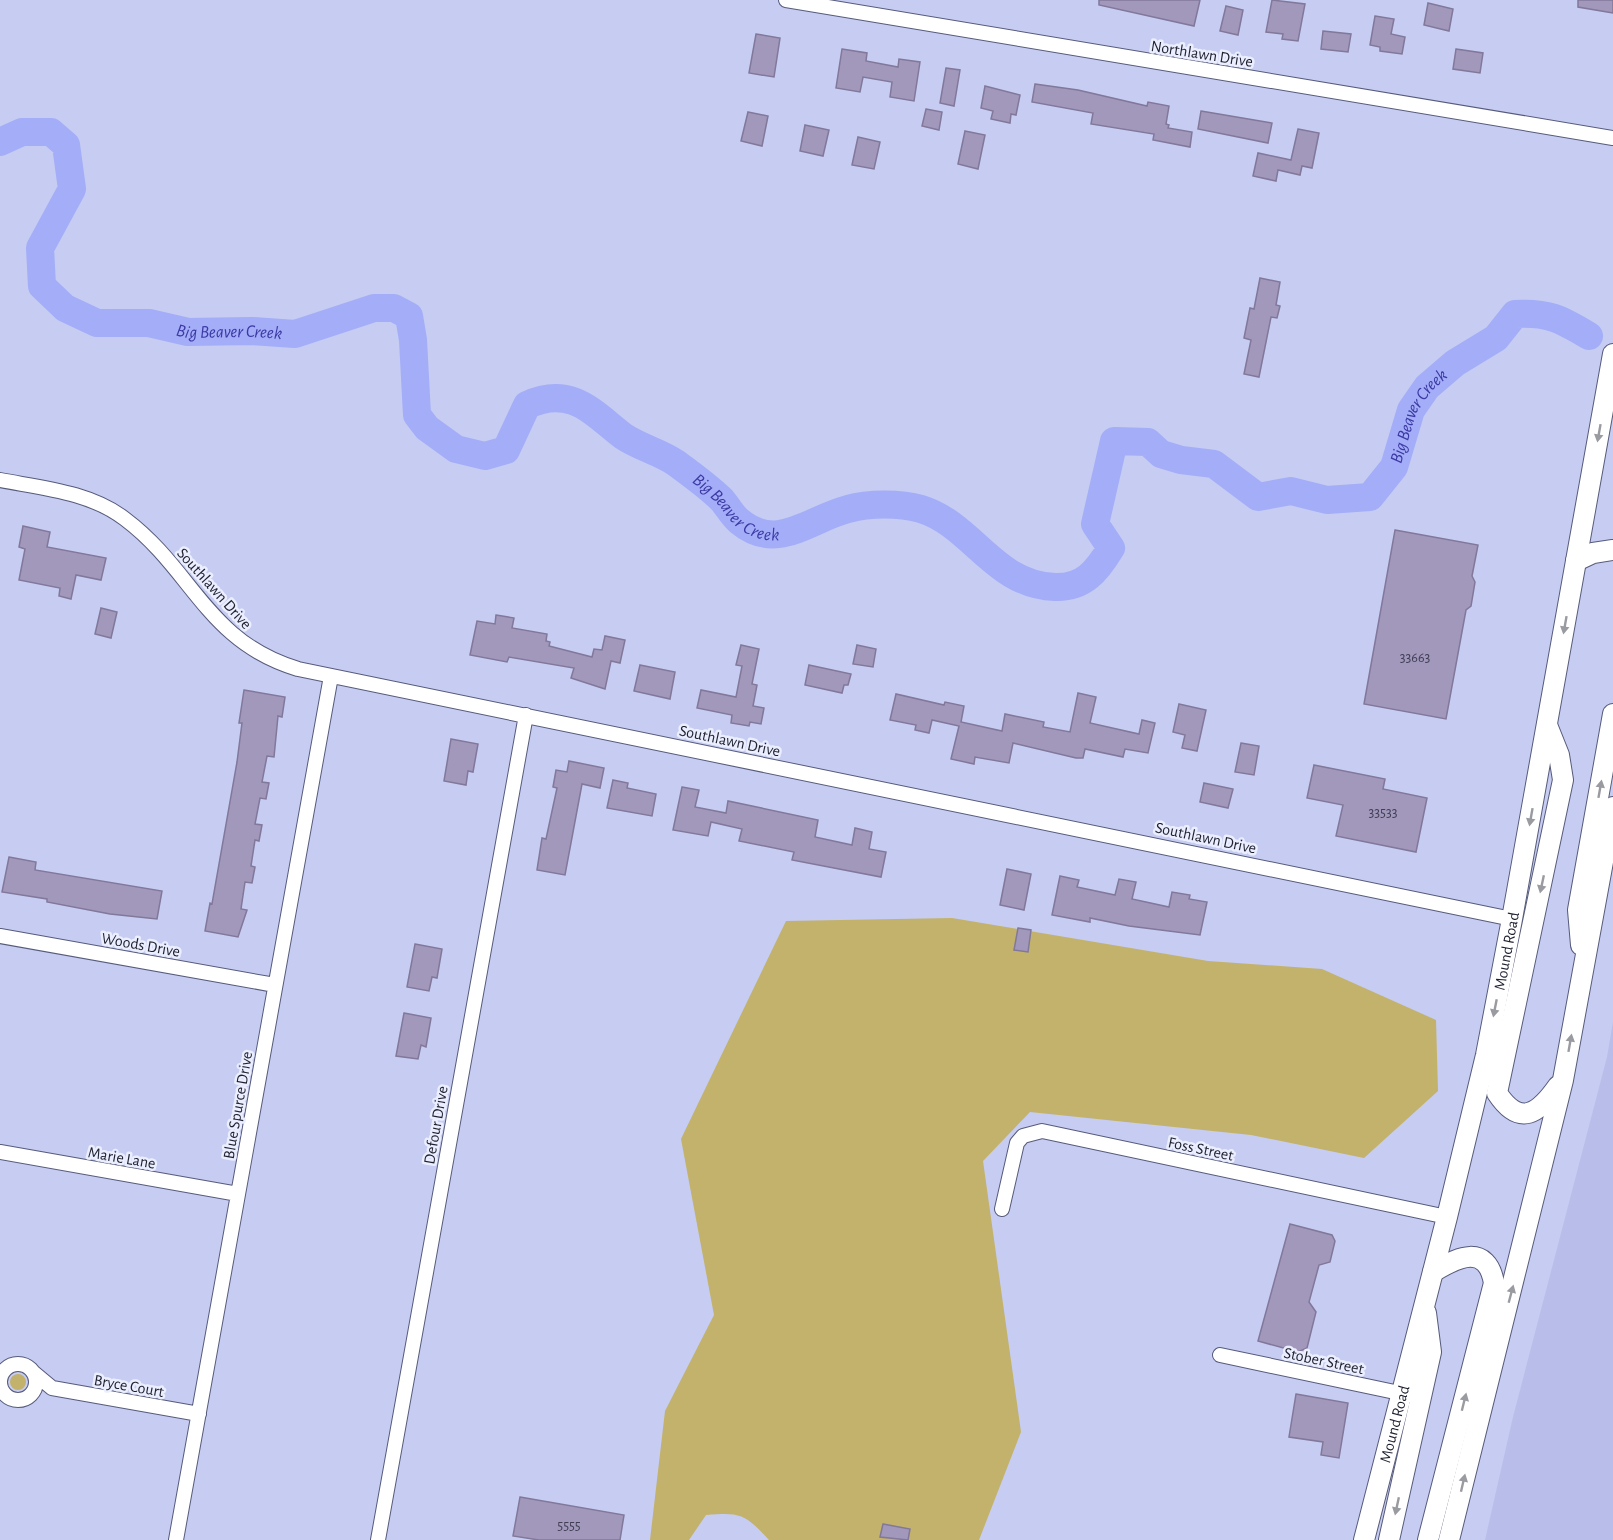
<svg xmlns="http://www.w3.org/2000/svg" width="1613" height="1540" font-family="'Alegreya Sans',sans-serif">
	<rect width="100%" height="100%" fill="#c6ccf2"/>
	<path fill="#b8bee9" d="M 1613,1022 L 1613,1540 L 1485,1540 L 1513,1417 L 1607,1057 Z"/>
	<path fill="#c2b26b" d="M 952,918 L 1208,961 L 1322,969 L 1436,1020 L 1438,1091 L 1364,1158 L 1251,1135 L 1030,1112 L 983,1161 L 1021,1432 L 979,1540 L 769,1540 C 745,1514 741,1512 706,1515 L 689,1540 L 650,1540 L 665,1411 L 714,1315 L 681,1139 L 786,921 Z
		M10 1382a8 8 0 1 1 16 0a8 8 0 1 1-16 0Z"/>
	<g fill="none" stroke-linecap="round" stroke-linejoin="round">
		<path stroke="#a3adf8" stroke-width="28" id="s1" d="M 0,142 L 22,132 L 51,132 L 66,145 L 72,189 L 40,248 L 42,286 L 65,308 L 97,323 L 149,323 L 188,332 L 252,331 L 295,334 L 374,308 L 394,308 L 409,316 L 413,340 L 417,415 L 427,428 L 456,449 L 485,456 L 506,450 L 527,405 C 571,385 592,412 623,436 C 639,447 660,452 676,463 C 691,474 709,487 722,500 C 728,507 732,515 739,521 C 777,553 809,519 848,509 C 869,503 900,503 921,509 C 973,525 994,585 1055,587 C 1084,588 1097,571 1111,548 L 1095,524 L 1114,441 L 1148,442 L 1161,454 L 1181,460 L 1214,464 L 1258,497 L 1291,491 L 1327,500 L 1370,497 L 1394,467 L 1411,410 L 1427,387 L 1455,363 L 1496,338 L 1515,314 C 1548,312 1561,319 1589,336"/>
	</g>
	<path fill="#a298bc" stroke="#81789a" stroke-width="1.5" d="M 1099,0 L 1200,0 L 1194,26 L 1099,5 Z
		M 1272,0 L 1305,4 L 1298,41 L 1282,39 L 1283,34 L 1266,32 Z
		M 1578,0 L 1613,0 L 1613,13 L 1578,7 Z
		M 1428,3 L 1453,9 L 1449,31 L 1424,25 Z
		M 1226,6 L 1243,10 L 1238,35 L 1220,31 Z
		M 1375,16 L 1394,19 L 1391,34 L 1405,37 L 1402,54 L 1380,51 L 1380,47 L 1370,45 Z
		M 1323,31 L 1351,34 L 1348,52 L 1321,49 Z
		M 756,34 L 780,38 L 774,77 L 749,73 Z
		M 842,49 L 867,53 L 866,61 L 898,67 L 899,59 L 920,62 L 914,101 L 890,97 L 892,82 L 863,77 L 860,92 L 836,88 Z
		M 1456,49 L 1483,53 L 1480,73 L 1453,69 Z
		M 946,68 L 960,70 L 954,106 L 940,103 Z
		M 1035,84 L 1078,90 L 1147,106 L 1148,102 L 1169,106 L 1166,124 L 1169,125 L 1168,128 L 1192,132 L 1190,147 L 1153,140 L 1154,134 L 1091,124 L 1093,113 L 1032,102 Z
		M 985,86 L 1020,95 L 1016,115 L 1011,114 L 1010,123 L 991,119 L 993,111 L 981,108 Z
		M 926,109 L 942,112 L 939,130 L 922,126 Z
		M 1201,111 L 1272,123 L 1268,143 L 1198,129 Z
		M 748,112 L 768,116 L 762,146 L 741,141 Z
		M 805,125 L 829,130 L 823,156 L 800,151 Z
		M 1298,129 L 1319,133 L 1312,168 L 1302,166 L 1300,175 L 1278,170 L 1276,181 L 1253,176 L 1258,153 L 1291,160 Z
		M 965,131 L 985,135 L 978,169 L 958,164 Z
		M 858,137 L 880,142 L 874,169 L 852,165 Z
		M 1260,278 L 1280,282 L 1276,305 L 1280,306 L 1277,318 L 1271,317 L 1259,377 L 1244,374 L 1251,340 L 1244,338 L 1250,308 L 1254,309 Z
		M 23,526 L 50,532 L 47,547 L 106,558 L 101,580 L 76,575 L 71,599 L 59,596 L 60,588 L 19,580 L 25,549 L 19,547 Z
		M 1395,530 L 1478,545 L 1472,576 L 1475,582 L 1471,606 L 1466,610 L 1446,719 L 1364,704 Z
		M 101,608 L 117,612 L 111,638 L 95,634 Z
		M 496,615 L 514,618 L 512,628 L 547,634 L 546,641 L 550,642 L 549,646 L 592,657 L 594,649 L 602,650 L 605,636 L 625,640 L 620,663 L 611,661 L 605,689 L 571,678 L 574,668 L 509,657 L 507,662 L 470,655 L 477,621 L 495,624 Z
		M 741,645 L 759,649 L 752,684 L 757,685 L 753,706 L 764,708 L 761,724 L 750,722 L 749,726 L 731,723 L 732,715 L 697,708 L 701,690 L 736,697 L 742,666 L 736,665 Z
		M 857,645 L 876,649 L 873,667 L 853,664 Z
		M 640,665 L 675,672 L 670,699 L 634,691 Z
		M 809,665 L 851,674 L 848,685 L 844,685 L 842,693 L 805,685 Z
		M 244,690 L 285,697 L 282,717 L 278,716 L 274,757 L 267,756 L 262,782 L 269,783 L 266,799 L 260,798 L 255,824 L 262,825 L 259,841 L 255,840 L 251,866 L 255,867 L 252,883 L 245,882 L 241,909 L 247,910 L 238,937 L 205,931 L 210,903 L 212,904 L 237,762 L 242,723 L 239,723 Z
		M 1078,693 L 1096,697 L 1090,723 L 1139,734 L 1142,720 L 1155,723 L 1148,753 L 1125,749 L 1123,757 L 1085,749 L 1083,758 L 1076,758 L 1013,743 L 1009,763 L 975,757 L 974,764 L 951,759 L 959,726 L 932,720 L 929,733 L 915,730 L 916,725 L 890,720 L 896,694 L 944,705 L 945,702 L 964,706 L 961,722 L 1002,731 L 1005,714 L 1044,722 L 1043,727 L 1070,732 Z
		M 1179,704 L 1206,710 L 1197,751 L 1182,748 L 1185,735 L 1173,732 Z
		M 451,739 L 478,744 L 473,772 L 468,771 L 466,785 L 444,781 Z
		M 1241,743 L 1259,746 L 1254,775 L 1235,772 Z
		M 569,761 L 604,768 L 600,788 L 582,784 L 565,875 L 537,870 L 542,838 L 546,839 L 557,788 L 553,787 L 556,770 L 567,772 Z
		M 1314,765 L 1385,779 L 1383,789 L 1427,798 L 1416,852 L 1336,836 L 1343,805 L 1307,798 Z
		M 613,780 L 628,783 L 627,788 L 656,794 L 652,816 L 607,808 Z
		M 1204,783 L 1233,789 L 1228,808 L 1200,802 Z
		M 682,787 L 699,790 L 695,807 L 726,813 L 728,801 L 818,820 L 815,837 L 852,845 L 855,828 L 872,832 L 869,849 L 886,852 L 881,877 L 792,860 L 794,852 L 739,841 L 742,829 L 711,822 L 708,836 L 673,830 Z
		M 9,857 L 36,862 L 35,870 L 162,891 L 157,919 L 110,914 L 47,902 L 47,899 L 2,892 Z
		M 1007,869 L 1031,874 L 1024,910 L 1000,905 Z
		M 1060,876 L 1079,880 L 1077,887 L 1115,895 L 1119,879 L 1136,882 L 1132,899 L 1169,907 L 1172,892 L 1190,895 L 1189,899 L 1207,902 L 1200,935 L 1129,926 L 1090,918 L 1090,922 L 1052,915 Z
		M 1018,928 L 1031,930 L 1028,952 L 1014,950 Z
		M 415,944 L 442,949 L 437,978 L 432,977 L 429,991 L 407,987 Z
		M 404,1013 L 431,1018 L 426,1047 L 421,1045 L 418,1059 L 396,1056 Z
		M 1290,1224 L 1332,1235 L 1335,1241 L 1330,1262 L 1319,1265 L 1309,1302 L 1316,1312 L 1307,1348 L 1298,1352 L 1258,1341 Z
		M 1296,1394 L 1348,1403 L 1339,1458 L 1321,1455 L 1323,1442 L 1289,1437 Z
		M 520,1497 L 624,1515 L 620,1540 L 539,1540 L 513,1536 Z
		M 883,1524 L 910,1529 L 908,1540 L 880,1537 Z"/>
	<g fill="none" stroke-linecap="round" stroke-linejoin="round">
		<defs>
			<path id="street" d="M 786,0 L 1613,138
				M 0,480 C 42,488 90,492 125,519 C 193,570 207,642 298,669 L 1512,919
				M 0,936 L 275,985
				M 0,1152 L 238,1194
				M 1002,1209 L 1017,1143 L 1023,1136 L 1042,1131 L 1447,1217
				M 1220,1355 L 1409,1395
				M0 1382a18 18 0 1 1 36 0a18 18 0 1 1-36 0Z
				M 34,1373 L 52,1388 L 199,1414
				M 176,1540 L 331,676
				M 378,1540 L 526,715"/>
			<g id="secondary">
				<path d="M 1576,561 L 1593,553 L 1613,550"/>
				<path d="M 1547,725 L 1559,755 L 1563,780 L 1497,1093 C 1520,1128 1539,1113 1558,1086"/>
				<path d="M 1581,945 L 1578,910 L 1613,714"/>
				<path id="s2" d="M 1364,1540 L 1447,1217 L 1486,1055 L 1512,919 L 1613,354"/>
				<path d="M 1389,1540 L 1431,1352 L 1426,1313"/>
				<path d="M 1428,1540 L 1494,1283 C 1487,1243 1457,1257 1433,1272"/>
				<path d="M 1449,1540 L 1563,1080 L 1613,807"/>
			</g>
		</defs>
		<use href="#street" stroke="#565b7b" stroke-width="16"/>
		<use href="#secondary" stroke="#565b7b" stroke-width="22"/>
		<use href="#street" stroke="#fff" stroke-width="14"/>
		<use href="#secondary" stroke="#fff" stroke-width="20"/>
	</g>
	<defs><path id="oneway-solid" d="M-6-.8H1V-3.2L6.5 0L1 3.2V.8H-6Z" transform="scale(1.5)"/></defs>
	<g fill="#9a9ba1">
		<use href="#oneway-solid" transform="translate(1599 433) rotate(100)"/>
		<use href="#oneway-solid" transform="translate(1565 625) rotate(100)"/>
		<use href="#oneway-solid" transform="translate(1600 789) rotate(-80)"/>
		<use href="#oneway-solid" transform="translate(1531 817) rotate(100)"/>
		<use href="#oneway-solid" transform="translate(1542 884) rotate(102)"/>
		<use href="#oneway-solid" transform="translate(1495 1008) rotate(101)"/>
		<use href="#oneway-solid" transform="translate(1570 1043) rotate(-80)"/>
		<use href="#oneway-solid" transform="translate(1511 1294) rotate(-75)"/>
		<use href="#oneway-solid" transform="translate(1464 1402) rotate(-76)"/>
		<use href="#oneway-solid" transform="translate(1463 1483) rotate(-77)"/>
		<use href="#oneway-solid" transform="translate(1397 1506) rotate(102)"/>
	</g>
	<g text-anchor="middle" stroke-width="5" stroke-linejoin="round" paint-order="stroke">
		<g font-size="14" fill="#3f3e52">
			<text x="1415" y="662">33663</text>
			<text x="1383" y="817">33533</text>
			<text x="569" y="1530">5555</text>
		</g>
		<g font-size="16" fill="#1e202e" stroke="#ebeefe">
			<text transform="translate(1202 53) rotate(9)" y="6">Northlawn Drive</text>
			<text transform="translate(215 588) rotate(48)" y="6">Southlawn Drive</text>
			<text transform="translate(730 740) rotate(12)" y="6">Southlawn Drive</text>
			<text transform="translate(1206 837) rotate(12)" y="6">Southlawn Drive</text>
			<text transform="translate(141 944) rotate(10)" y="6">Woods Drive</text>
			<text dy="6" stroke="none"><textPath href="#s2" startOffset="606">Mound Road</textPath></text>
			<text transform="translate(237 1105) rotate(-80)" y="6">Blue Spurce Drive</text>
			<text transform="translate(435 1125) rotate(-80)" y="6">Defour Drive</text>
			<text transform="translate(1201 1148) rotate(12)" y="6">Foss Street</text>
			<text transform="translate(122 1157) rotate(10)" y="6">Marie Lane</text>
			<text transform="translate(1324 1360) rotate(12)" y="6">Stober Street</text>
			<text transform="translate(129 1385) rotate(10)" y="6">Bryce Court</text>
			<text dy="6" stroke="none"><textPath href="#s2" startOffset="120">Mound Road</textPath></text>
		</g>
		<g font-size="18" font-style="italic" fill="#3c39a3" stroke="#ebeefe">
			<text dy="6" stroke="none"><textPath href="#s1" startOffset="423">Big Beaver Creek</textPath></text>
			<text dy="6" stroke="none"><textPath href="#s1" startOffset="2022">Big Beaver Creek</textPath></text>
			<text dy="6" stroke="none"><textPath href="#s1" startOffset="1107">Big Beaver Creek</textPath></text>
		</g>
	</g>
</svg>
